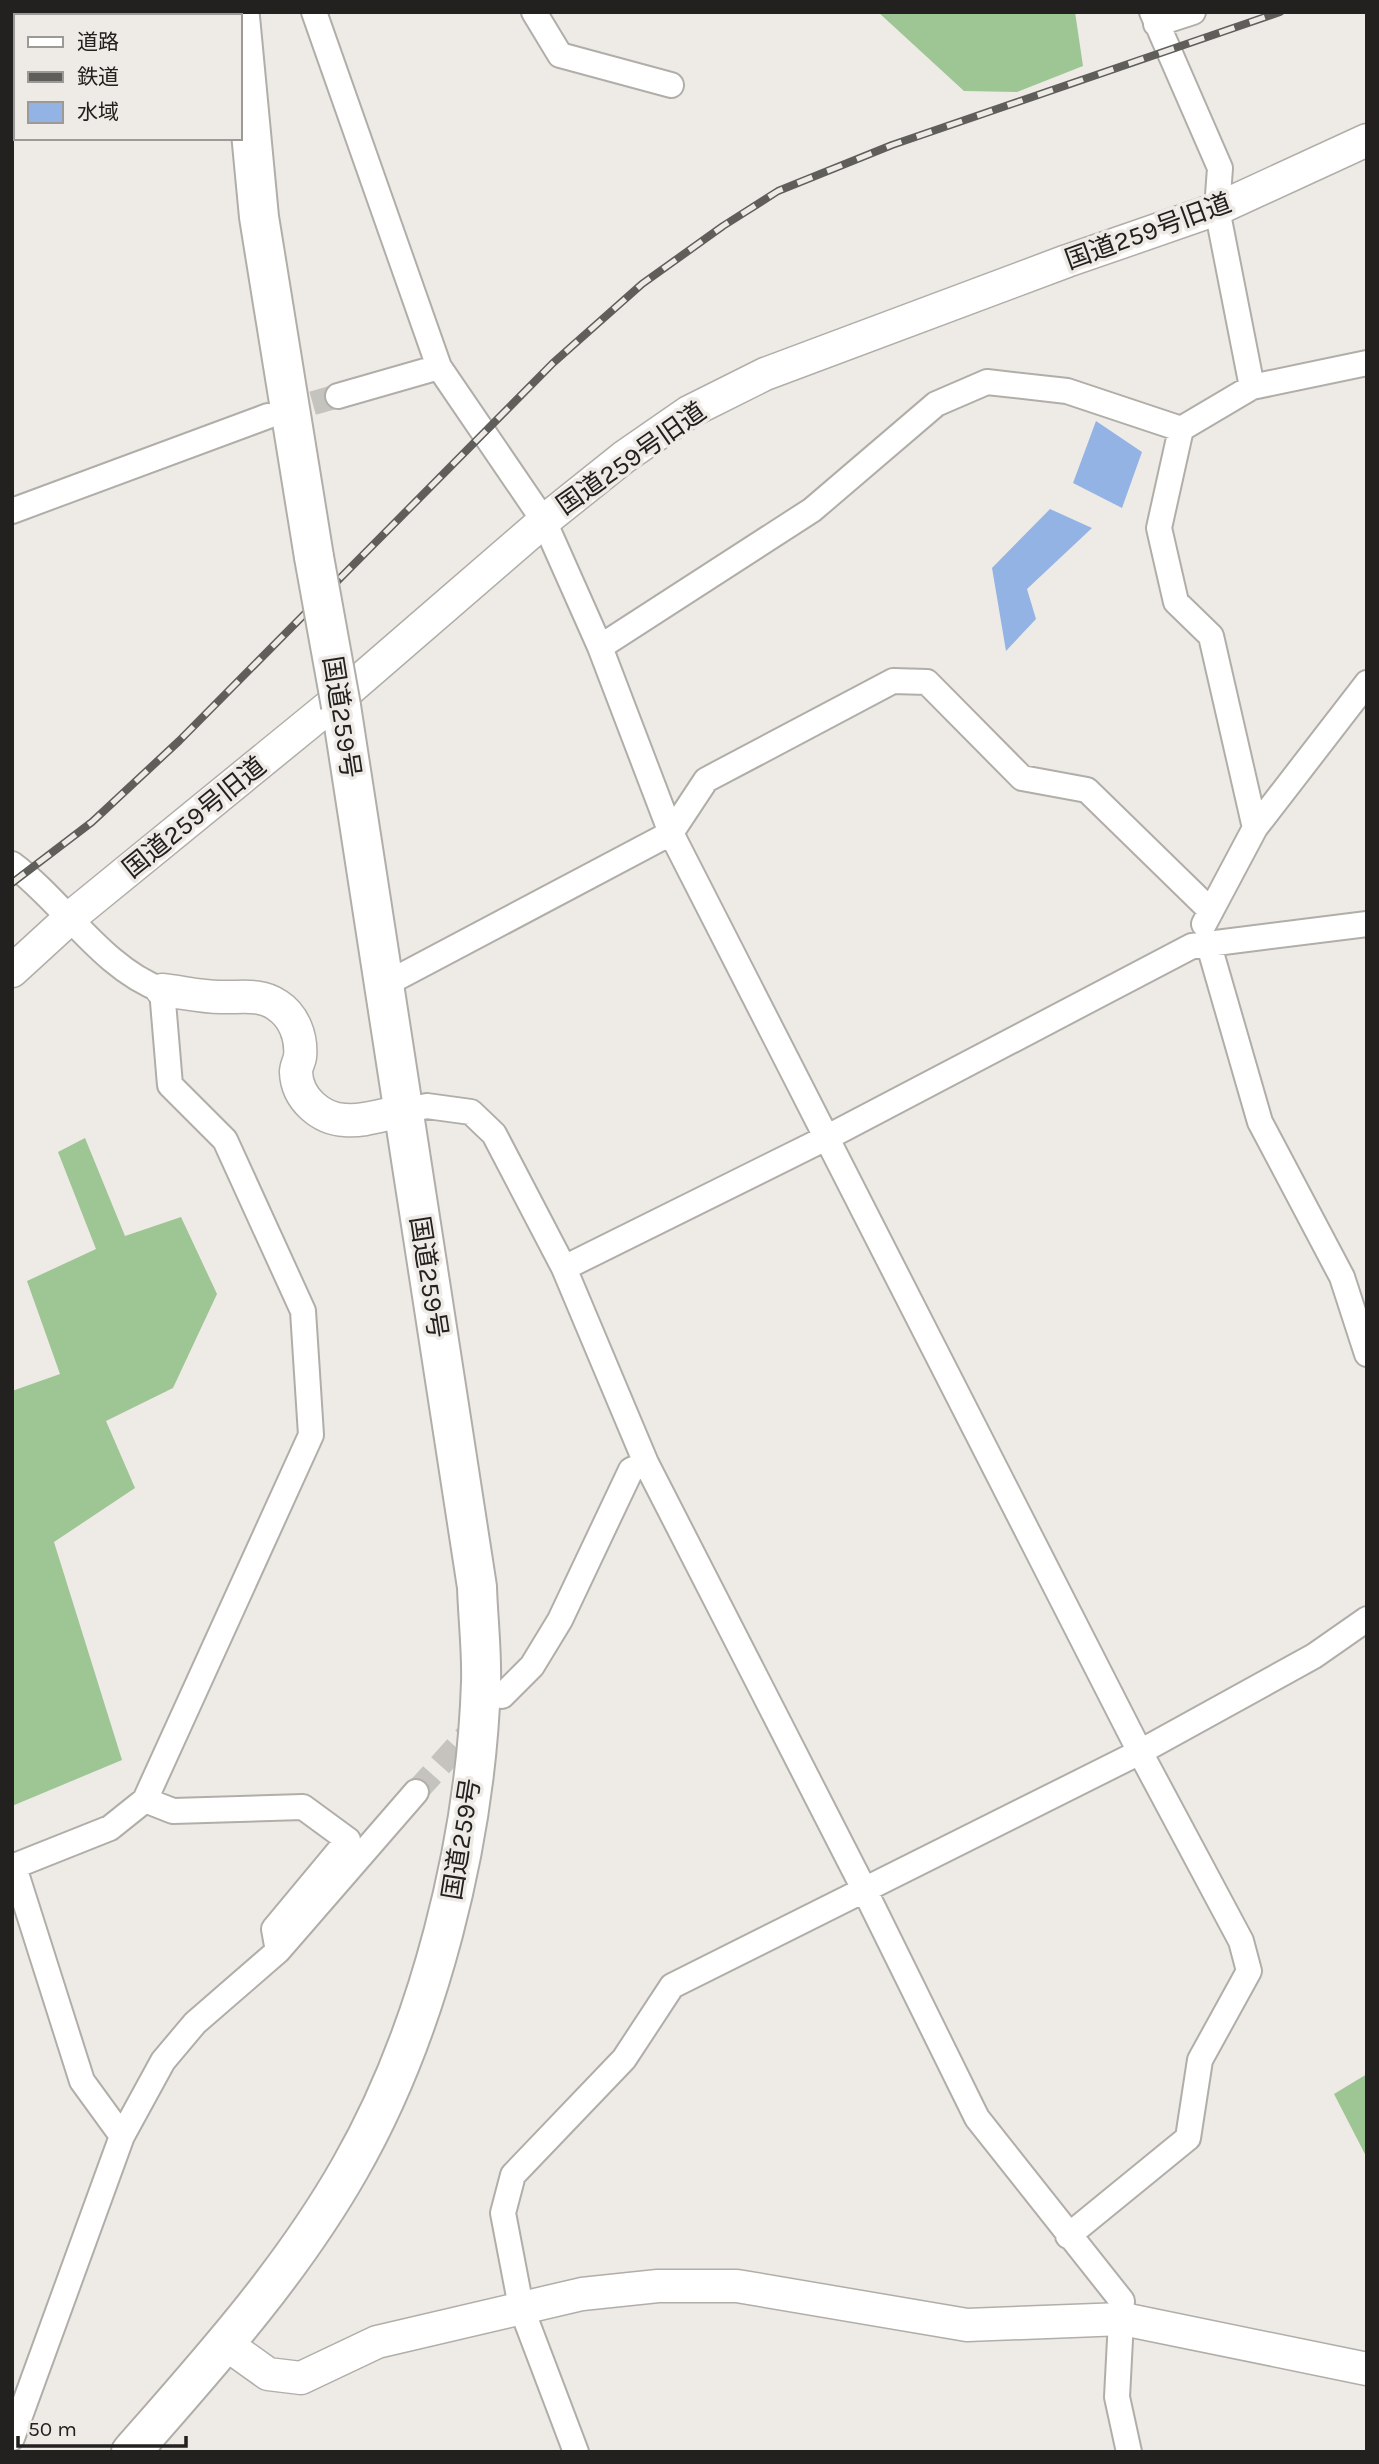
<svg xmlns="http://www.w3.org/2000/svg" width="1379" height="2464" font-family="Karla,'Noto Sans JP',sans-serif">
	<rect width="100%" height="100%" fill="#eeebe6"/>
	<path fill="#9ec594" d="M 878,12 L 1075,12 L 1083,66 L 1017,92 L 964,91 Z
		M 85,1138 L 125,1236 L 181,1217 L 217,1294 L 173,1388 L 106,1421 L 135,1488 L 54,1542 L 122,1760 L 12,1806 L 12,1391 L 60,1374 L 27,1281 L 96,1249 L 58,1152 Z
		M 1367,2074 L 1367,2158 L 1334,2094 Z"/>
	<path fill="#94b3e5" d="M 1096,421 L 1142,452 L 1122,508 L 1073,483 Z
		M 1050,509 L 1092,528 L 1027,589 L 1036,619 L 1006,651 L 992,568 Z"/>
	<g fill="none" stroke-linecap="round" stroke-linejoin="round">
		<path stroke="#c5c3be" stroke-width="24" stroke-dasharray="24 12" stroke-linecap="butt" d="M 278,413 L 338,396
			M 416,1792 L 479,1722"/>
		<defs>
			<path id="minor" d="M 314,12 L 439,367 L 544,521 L 600,647 L 671,833 L 1140,1752 L 1241,1941 L 1249,1971 L 1200,2060 L 1188,2138 L 1068,2236
				M 534,12 L 560,55 L 671,85
				M 1152,12 L 1220,168 L 1217,209 L 1252,387
				M 162,16 L 162,12
				M 1156,24 L 1193,12
				M 12,91 L 16,90
				M 338,396 L 439,367
				M 12,511 L 268,416
				M 600,647 L 812,510 L 936,404 L 987,382 L 1067,391 L 1181,429
				M 1255,828 L 1211,636 L 1176,602 L 1159,528 L 1181,429 L 1252,387 L 1367,363
				M 12,864 C 62,901 103,969 162,990 L 170,1085 L 225,1140 L 303,1311 L 311,1435 L 145,1800 L 110,1828 L 12,1867
				M 1204,924 L 1255,828 L 1367,683
				M 1208,942 L 1260,1122 L 1342,1277 L 1367,1354
				M 381,982 L 399,977 L 671,833 L 706,780 L 893,681 L 927,682 L 1022,778 L 1087,790 L 1211,911
				M 403,1111 L 427,1106 L 471,1112 L 494,1134 L 564,1268 L 646,1463 L 864,1889 L 977,2118 L 1122,2301 L 1117,2397 L 1129,2452
				M 564,1268 L 826,1138 L 1192,946 L 1367,924
				M 502,1696 L 532,1666 L 560,1620 L 631,1470 L 646,1463
				M 145,1800 L 173,1811 L 303,1807 L 348,1840 L 274,1929 L 278,1951
				M 14,1867 L 82,2081 L 122,2136
				M 12,2438 L 122,2136 L 163,2061 L 195,2023 L 278,1951 L 416,1792
				M 576,2452 L 521,2307 L 503,2213 L 513,2175 L 624,2059 L 672,1986 L 1140,1752 L 1314,1656 L 1367,1619"/>
			<path id="tertiary" d="M 12,971 L 71,917 L 337,700 L 544,521 L 624,457 L 689,412 L 765,374 L 1067,261 L 1217,209 L 1367,140
				M 162,990 C 181,992 201,997 220,997 C 240,998 260,993 277,1005 C 294,1016 302,1037 300,1057 C 299,1062 296,1067 296,1072 C 297,1099 321,1119 345,1120 C 363,1122 385,1114 403,1111
				M 226,2344 L 268,2374 L 301,2378 L 377,2342 L 582,2294 L 658,2286 L 737,2286 L 967,2325 L 1123,2319 L 1367,2369"/>
			<path id="trunk" d="M 240,17 L 259,217 L 314,557
				M 131,2452 C 210,2362 291,2272 350,2168 C 429,2030 476,1841 481,1682 C 482,1651 478,1619 477,1587 L 341,706"/>
		</defs>
		<use href="#minor" stroke="#b1aea9" stroke-width="28"/>
		<use href="#tertiary" stroke="#b1aea9" stroke-width="35"/>
		<use href="#trunk" stroke="#b1aea9" stroke-width="42"/>
		<use href="#minor" stroke="#fff" stroke-width="24"/>
		<use href="#tertiary" stroke="#fff" stroke-width="32"/>
		<use href="#trunk" stroke="#fff" stroke-width="38"/>
		<defs>
			<path id="rail" d="M 12,883 L 92,822 L 179,741 L 553,363 L 642,284 L 723,226 L 778,191 L 892,145 L 1280,12"/>
		</defs>
		<use href="#rail" stroke="#5f5e5b" stroke-width="8"/>
		<use href="#rail" stroke="#eeebe6" stroke-width="5" stroke-dasharray="16" stroke-linecap="butt"/>
		<defs>
			<path id="trunk-bridge" d="M 314,557 L 341,706"/>
		</defs>
		<use href="#trunk-bridge" stroke="#b1aea9" stroke-width="42" stroke-linecap="butt"/>
		<use href="#trunk-bridge" stroke="#fff" stroke-width="38"/>
	</g>
	<g text-anchor="middle" stroke-width="7" stroke-linejoin="round" paint-order="stroke">
		<g font-size="26" fill="#22211f" stroke="#eeebe6">
			<text transform="translate(1148 231) rotate(-20)" y="9">国道259号旧道</text>
			<text transform="translate(631 458) rotate(-35)" y="9">国道259号旧道</text>
			<text transform="translate(342 717) rotate(81)" y="9">国道259号</text>
			<text transform="translate(194 817) rotate(-39)" y="9">国道259号旧道</text>
			<text transform="translate(429 1277) rotate(81)" y="9">国道259号</text>
			<text transform="translate(461 1839) rotate(-81)" y="9">国道259号</text>
		</g>
	</g>
	<rect width="1379" height="2464" fill="none" stroke="#22211f" stroke-width="28"/>
	<rect x="14" y="14" width="228" height="126" fill="#eeebe6" stroke="#9c9a96" stroke-width="2"/>
	<rect x="28" y="37" width="35" height="10" fill="#ffffff" stroke="#9c9a96" stroke-width="2"/>
	<text x="77" y="49" font-size="21" fill="#22211f">道路</text>
	<rect x="28" y="72" width="35" height="10" fill="#5f5e5b" stroke="#9c9a96" stroke-width="2"/>
	<text x="77" y="84" font-size="21" fill="#22211f">鉄道</text>
	<rect x="28" y="102" width="35" height="21" fill="#94b3e5" stroke="#9c9a96" stroke-width="2"/>
	<text x="77" y="119" font-size="21" fill="#22211f">水域</text>
	<path d="M18 2436v10h168v-10" fill="none" stroke="#22211f" stroke-width="3.5"/>
	<text x="28" y="2436" font-size="21" fill="#22211f" stroke="#eeebe6" stroke-width="5" paint-order="stroke">50 m</text>
</svg>
